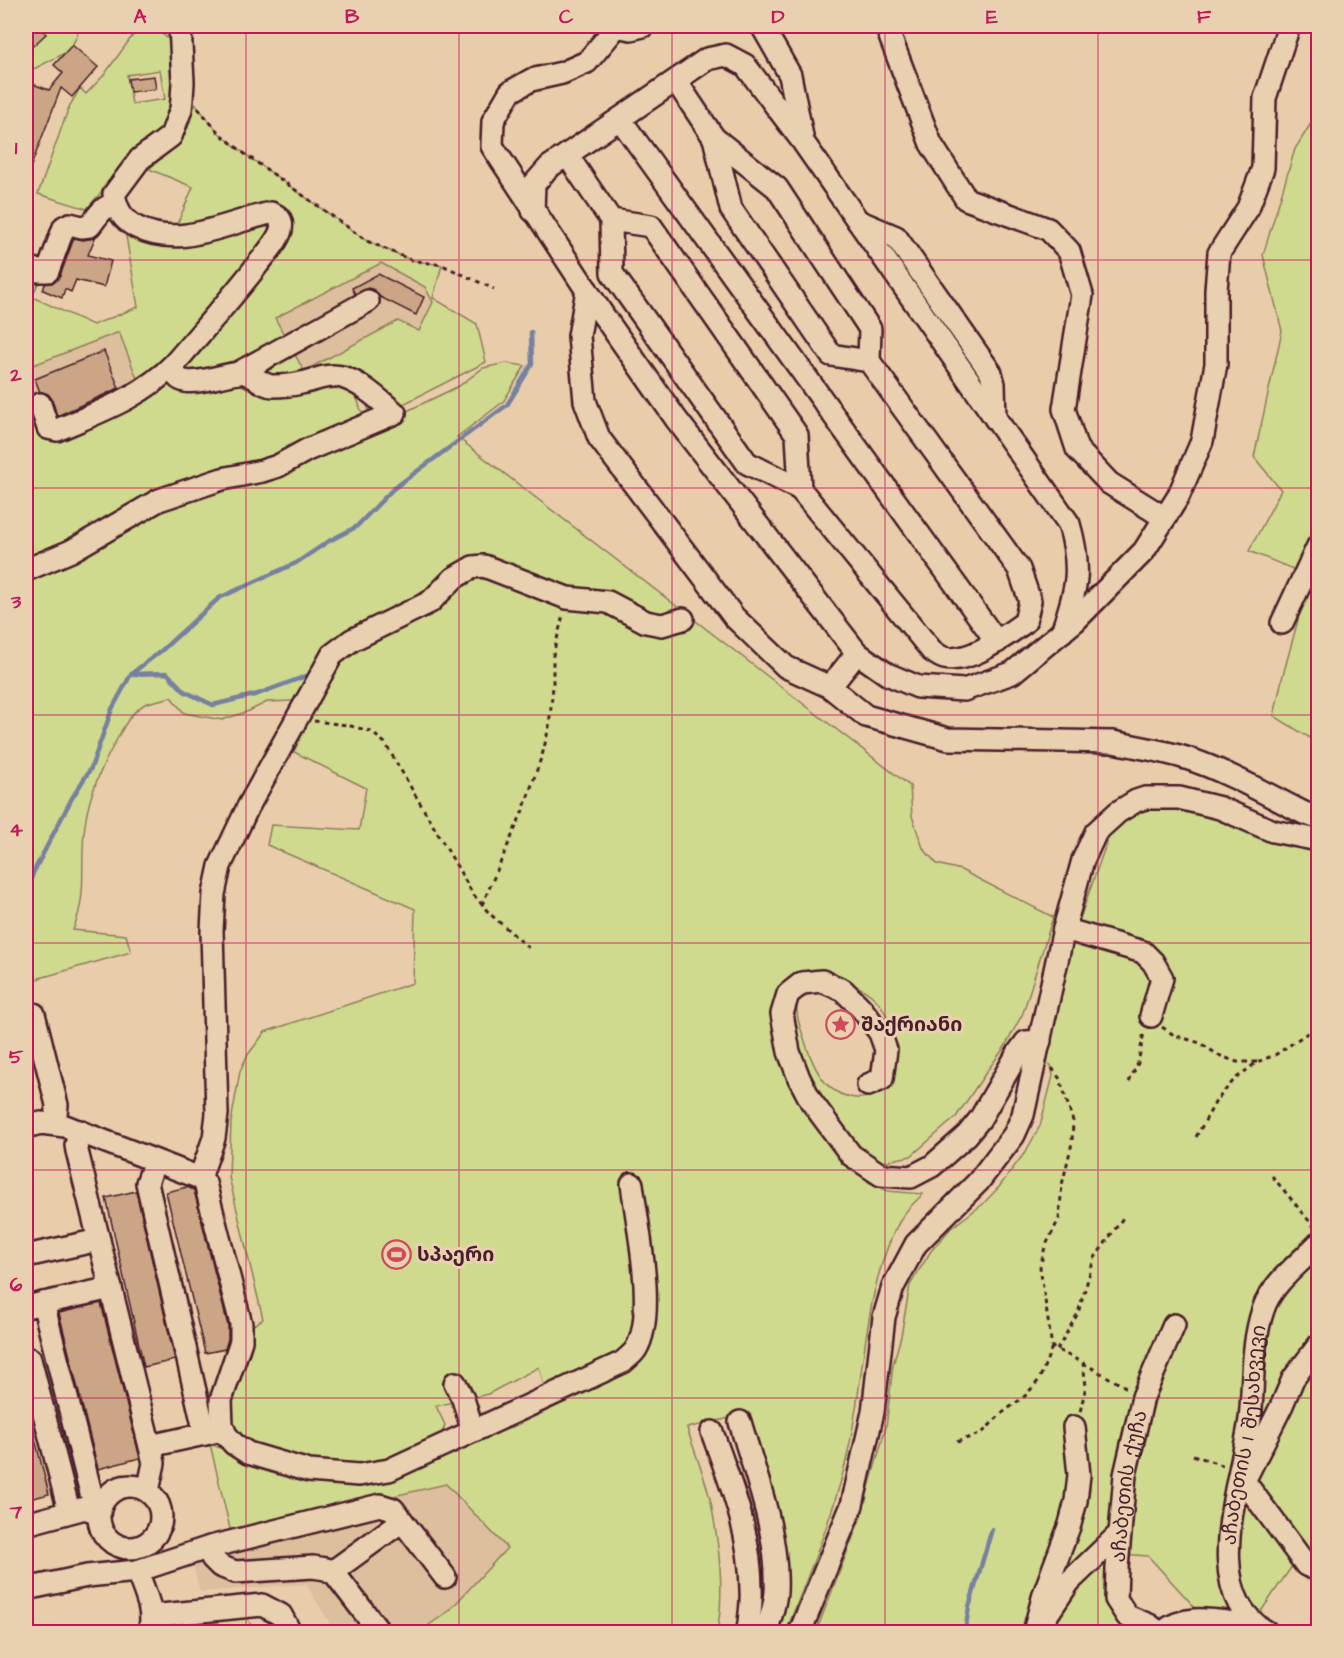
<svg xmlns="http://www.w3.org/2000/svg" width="1344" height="1658" font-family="'Architects Daughter','Noto Sans Georgian',sans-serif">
	<rect width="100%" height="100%" fill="#e9cdaa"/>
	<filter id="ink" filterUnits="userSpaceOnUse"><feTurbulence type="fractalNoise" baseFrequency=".0167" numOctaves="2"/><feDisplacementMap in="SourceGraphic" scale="12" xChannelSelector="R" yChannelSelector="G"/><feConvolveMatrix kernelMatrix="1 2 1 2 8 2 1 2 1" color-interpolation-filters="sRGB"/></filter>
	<g filter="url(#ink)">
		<path fill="#ddbe9d" d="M 381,263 L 425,287 L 433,303 L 419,331 L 398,321 L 303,371 L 275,318 Z
			M 119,332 L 145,399 L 45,438 L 26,386 L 26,368 Z
			M 446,1484 L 507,1548 L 449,1611 L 419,1632 L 335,1632 L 306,1584 L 200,1592 L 187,1543 Z"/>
		<path fill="#cfda8e" stroke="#8c7c5c" stroke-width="1.5" fill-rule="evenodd" d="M 26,26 L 79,26 L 77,36 L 69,51 L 26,73 Z
			M 136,31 C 151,32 163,29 171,43 L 174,119 L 108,184 L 87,209 L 38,194 L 69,107 L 80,88 L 86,94 L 104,75 ZM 160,70 L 165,99 L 132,104 L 127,75 Z
			M 195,104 L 219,133 L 245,154 L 367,241 L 411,260 L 442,265 L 433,298 L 477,324 L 486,362 L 372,420 L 359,381 L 204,379 L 178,370 L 287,235 L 280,213 L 173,234 L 193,187 L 149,169 L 170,151 L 188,128 ZM 381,263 L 425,287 L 433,302 L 419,331 L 398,321 L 304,371 L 275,318 Z
			M 1318,112 L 1318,743 L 1274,716 L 1282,679 L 1310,576 L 1249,551 L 1281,490 L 1254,457 L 1282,331 L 1263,255 L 1295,149 Z
			M 277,221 L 168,380 L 325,381 L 353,387 L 365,422 L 26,566 L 26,386 L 46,438 L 145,399 L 119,332 L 26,368 L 26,273 L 40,279 L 32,297 L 93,325 L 138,307 L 125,230 Z
			M 506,363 L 525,366 L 503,402 L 457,437 L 910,786 L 912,816 L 923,848 L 937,864 L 961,870 L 1053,917 L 1023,1013 L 1004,1048 L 987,1071 L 956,1117 L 911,1156 L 877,1163 L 868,1182 L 888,1191 L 923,1194 C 916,1201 907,1209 902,1217 C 864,1281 865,1376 849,1447 C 836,1511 809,1572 786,1632 L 773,1632 L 783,1590 L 785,1544 L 747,1414 L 687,1428 C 695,1454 707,1481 712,1508 C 719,1547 725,1593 717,1632 L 419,1632 L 449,1611 L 507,1548 L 446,1484 L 231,1533 L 210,1444 L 260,1463 L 305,1477 L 344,1481 L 389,1477 L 621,1368 L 617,1355 L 544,1386 L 539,1367 L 488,1394 L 436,1406 L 445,1425 L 441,1435 C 417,1447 393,1463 365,1466 C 349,1467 332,1463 315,1461 C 288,1457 237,1458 230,1422 C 225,1396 245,1373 251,1349 C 253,1342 252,1333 252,1326 L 263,1319 L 229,1177 L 231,1122 L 240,1071 L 247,1056 L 265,1032 L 413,983 L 415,909 L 267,845 L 271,825 L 359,830 L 366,788 L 294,752 L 317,700 L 267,702 L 249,711 L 222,720 L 184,713 L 171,697 C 165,699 149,702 145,704 C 131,712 124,726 117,739 C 101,767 89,794 85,825 C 79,863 89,891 73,930 L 126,935 L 131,952 L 26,982 L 26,574 L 68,556 L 161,502 L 282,468 L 313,452 L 382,423 L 459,386 L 483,368 ZM 815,978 C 836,979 855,982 871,995 C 894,1014 900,1054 888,1080 C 886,1085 885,1089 881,1091 C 861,1105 834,1097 821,1077 C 813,1065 807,1049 803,1035 C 799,1025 795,1010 798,999 C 800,990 809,983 815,978 Z
			M 1163,805 C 1177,808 1194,809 1208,813 C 1245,826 1279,846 1318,851 L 1318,1341 L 1226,1522 L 1241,1618 L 1201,1614 L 1148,1556 L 1120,1554 L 1116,1532 L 1059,1591 L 1077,1474 L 1032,1632 L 816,1632 L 860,1519 L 886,1427 L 893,1365 L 901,1336 L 910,1285 L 931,1251 L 951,1228 L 983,1204 L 999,1187 L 1026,1151 L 1040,1126 L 1053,1076 L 1051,1065 L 1044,1063 L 1072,941 L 1111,830 L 1124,818 Z
			M 1318,1353 L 1318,1578 L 1297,1559 L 1257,1617 L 1246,1599 L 1236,1562 L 1241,1508 L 1258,1468 Z
			M 1110,1553 L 1108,1602 L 1112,1613 L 1140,1632 L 1041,1632 L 1044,1626 Z
			M 247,1618 L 251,1625 L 238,1632 L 163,1632 L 169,1622 Z"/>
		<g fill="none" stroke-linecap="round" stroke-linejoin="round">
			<path stroke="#7681a0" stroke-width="4.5" d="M 132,674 L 167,673 L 184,691 L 213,705 L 258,694 L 306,676
				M 26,895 L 33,873 L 72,798 L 91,768 L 112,709 L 131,674 L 161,651 L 219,598 L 296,563 L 329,541 L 356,527 L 393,489 L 507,405 L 532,364 L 531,332
				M 965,1632 L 969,1607 L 992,1529"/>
		</g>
		<path fill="#cba585" stroke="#4a1f2b" stroke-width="1.5" d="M 32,26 L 38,26 L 46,34 L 33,46 L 26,37 L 26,32 Z
			M 72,45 L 98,67 L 72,97 L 61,88 L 26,179 L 26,96 L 30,83 L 49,90 L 63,73 L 54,65 Z
			M 154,76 L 156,89 L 130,92 L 128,79 Z
			M 74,238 L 83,240 L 95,238 L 88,255 L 111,261 L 104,287 L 76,280 L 71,292 L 65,289 L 62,298 L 43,290 L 45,284 L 55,282 L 60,276 Z
			M 378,274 L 424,297 L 416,315 L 380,297 L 374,290 L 368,288 L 355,294 L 352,288 Z
			M 104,351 L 119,388 L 57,416 L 52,399 L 48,394 L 40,392 L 35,379 Z
			M 187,1187 L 194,1190 L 228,1326 L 228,1339 L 225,1349 L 205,1353 L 166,1192 Z
			M 136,1191 L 175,1360 L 144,1367 L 106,1198 Z
			M 101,1303 L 140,1458 L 98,1469 L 59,1313 Z
			M 26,1419 L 30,1419 L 49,1494 L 26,1500 Z"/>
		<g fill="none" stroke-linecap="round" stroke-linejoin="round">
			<defs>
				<g id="minor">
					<path d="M 614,26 L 612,32 L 587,62 L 562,73 L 531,80 L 510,92 L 493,121 L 492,146 L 603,315 L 676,419 L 857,653 L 830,687"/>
					<path d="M 615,26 L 631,29 L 643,26"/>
					<path d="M 762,26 L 790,75 L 802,136"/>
					<path d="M 886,26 L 931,144 L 966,199 L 1048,229 L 1069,251 L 1082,295 L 1064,409 L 1077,449 L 1109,483 L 1165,518"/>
					<path d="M 676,81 L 714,138"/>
					<path d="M 620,119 L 997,642"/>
					<path d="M 567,155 L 611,220 L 612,273 L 747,463 L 800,489 L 797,435 L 651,226 L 611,220"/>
					<path d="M 533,211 L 534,184 L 549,167 L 707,59 L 726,55 L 745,65 L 803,142 L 1069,524 C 1082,569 1077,588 1062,632"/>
					<path d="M 858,221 L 896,237 L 991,373 L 994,384 L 995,418"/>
					<path d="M 26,266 L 38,271 L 48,271 L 64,227 L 70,224 L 82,227 L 90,226 C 98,216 102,206 116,204"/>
					<path d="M 587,290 L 579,336 L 585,401 L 599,438 L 734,617 L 786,667 L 830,687 L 866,716 L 948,739 L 1113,742 C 1137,747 1163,751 1186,758 C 1227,771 1266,794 1304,813 L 1318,818"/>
					<path d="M 238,373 L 368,301"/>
					<path d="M 40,404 L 48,428 L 57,430 C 99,412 142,397 175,363"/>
					<path d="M 800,489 L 932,651 C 935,653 940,657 944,658 C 970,664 1005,636 1025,622 L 1030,601 L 1019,569 L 869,361 L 870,329 L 777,188 L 714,138 L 731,209 L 831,355 L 869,361"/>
					<path d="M 26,570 L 71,551 L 159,500 L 222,479 L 262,471 L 278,466 L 307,450 L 395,413 C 378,399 362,383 342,377 C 328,373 314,381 301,383 C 293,385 282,386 273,386 C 263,386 254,375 244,373 C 228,370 169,400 175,363 C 203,330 232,298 258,264 C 266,254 278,241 281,230 C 283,220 279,216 271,213 C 226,222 181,250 136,227 C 122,219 117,210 114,194 L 140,159 L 171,136 L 181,109 L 182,99 L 183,82 L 180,26"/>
					<path d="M 1282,623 L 1318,546"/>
					<path d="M 857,653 L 887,674 L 918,687 L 964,690 L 1012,673 L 1075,621 L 1144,551 L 1178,497 L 1202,441 L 1216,364 L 1216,290 L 1219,253 L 1248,208 L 1263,168 L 1265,98 L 1289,26"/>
					<path d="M 1064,929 L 1143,952 L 1153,962 L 1162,978 L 1151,1016"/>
					<path d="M 34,1014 L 57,1105 L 55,1123"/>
					<path d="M 868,1085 L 882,1079 L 886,1050 L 880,1033 L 861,1008 L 843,990 L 822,981 L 802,983 L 788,994 L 782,1014 L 789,1052 L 799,1078 L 811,1101 L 851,1155 L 881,1175 L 911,1177 L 932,1166 L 967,1135 L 980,1119 L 1018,1053 L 1026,1042 L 1040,1041"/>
					<path d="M 26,1127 L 41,1123 L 65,1126 L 200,1178 L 205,1183 L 241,1324 L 241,1341 L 221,1400 L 222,1425 L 226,1435 L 234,1444 L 248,1453 L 309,1471 L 359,1475 L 389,1470 L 623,1362 C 627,1358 633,1354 636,1349 C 657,1315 637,1224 632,1184"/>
					<path d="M 80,1131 L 76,1145 L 77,1151 L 154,1463 L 148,1491"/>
					<path d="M 155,1161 L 147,1183 L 205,1434"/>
					<path d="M 200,1178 L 214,1138 L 217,1114 L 212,931 L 214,894 L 220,866 L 248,807 L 332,655 L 352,640 L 430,602 L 454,578 L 473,567 L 484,566 L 567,598 L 608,602 L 646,622 L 662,625 L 683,619"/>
					<path d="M 26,1256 L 99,1240"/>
					<path d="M 43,1303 L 91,1493 L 95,1498 L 102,1503"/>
					<path d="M 26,1307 L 111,1288"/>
					<path d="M 26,1360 L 30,1359 L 69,1511"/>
					<path d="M 455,1383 L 463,1399 L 473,1431"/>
					<path d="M 740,1422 C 756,1477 779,1534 776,1592 C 775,1605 770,1620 766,1632"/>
					<path d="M 712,1432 C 731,1484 751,1534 751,1590 C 752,1604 749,1619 748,1632"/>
					<path d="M 150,1446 L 218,1431"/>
					<path d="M 1244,1481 L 1282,1405 L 1293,1379 L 1318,1346"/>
					<path d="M 1244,1481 L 1306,1565 L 1318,1570"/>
					<circle cx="130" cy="1517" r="31"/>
					<path d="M 26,1524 L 85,1508 L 99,1513"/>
					<path d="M 210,1547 L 212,1558 L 220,1566 L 235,1572 L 313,1567 L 326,1569 L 335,1574 L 377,1629"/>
					<path d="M 137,1571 C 143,1589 157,1615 148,1632"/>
					<path d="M 332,1572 L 402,1521"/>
					<path d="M 26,1589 L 87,1576 L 137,1571 L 210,1547 L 380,1505 L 393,1509 L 445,1577"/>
					<path d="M 151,1616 L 262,1605 L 281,1615 L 290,1632"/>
					<path d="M 1038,1623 L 1047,1615 L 1069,1582 L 1120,1533"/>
					<path d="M 800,1632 L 852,1505 L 873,1412 L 884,1317 L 893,1287 L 916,1244 L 978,1182 L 1014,1135 L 1023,1115 L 1064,929 L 1083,860 L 1096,832 L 1118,812 L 1136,801 L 1145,798 L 1179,798 L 1220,808 L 1273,831 L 1318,840"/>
					<path d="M 1034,1632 L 1044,1594 L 1070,1524 L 1076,1501 L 1079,1475 L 1074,1427"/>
					<path id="s1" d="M 1159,1632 L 1149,1625 L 1127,1616 L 1116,1599 L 1117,1568 L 1125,1475 L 1143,1397 L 1174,1325"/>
					<path d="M 1163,1632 C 1186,1613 1215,1621 1243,1624 L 1250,1622"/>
					<path id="s2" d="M 1267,1632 C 1197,1594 1242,1480 1250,1419 C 1254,1383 1251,1346 1263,1310 C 1271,1284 1300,1263 1318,1244"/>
				</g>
			</defs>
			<use href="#minor" stroke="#4a1f2b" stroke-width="26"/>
			<path stroke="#4a1f2b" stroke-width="3" stroke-dasharray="4.5 4.5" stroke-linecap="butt" d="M 198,108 L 219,133 L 245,154 L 367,241 L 411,260 L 442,265 L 494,289
				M 314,721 L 347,725 L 370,731 L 385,743 L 473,894 L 489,913 L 531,950
				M 482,905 L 524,808 L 543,752 L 549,727 L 553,686 L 553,655 L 563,615
				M 1162,1027 L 1174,1035 L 1200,1043 L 1218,1055 L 1237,1062 L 1257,1062
				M 1313,1030 L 1318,1038
				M 1052,1068 L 1060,1079 L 1073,1121 L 1072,1143 L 1062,1185 L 1059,1219 L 1045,1247 L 1040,1267 L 1052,1347 L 1083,1363 L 1086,1386 L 1080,1412
				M 1129,1082 L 1138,1063 L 1144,1032
				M 1196,1137 L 1216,1101 L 1234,1080 L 1257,1062 L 1275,1055 L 1318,1026
				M 1272,1176 L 1315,1228
				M 1057,1350 L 1078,1313 L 1094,1259 L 1125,1215
				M 1083,1363 L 1129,1389
				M 957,1442 L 982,1433 L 1001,1414 L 1025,1396 L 1039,1380 L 1052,1347
				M 1193,1455 L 1225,1466"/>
			<use href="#minor" stroke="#e8d0b0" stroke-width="21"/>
		</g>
	</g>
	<path fill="none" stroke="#c2185b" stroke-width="1.5" stroke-opacity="0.55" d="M 246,26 L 246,1632M 459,26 L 459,1632M 672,26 L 672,1632M 885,26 L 885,1632M 1098,26 L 1098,1632M 26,260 L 1318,260M 26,488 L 1318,488M 26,715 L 1318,715M 26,943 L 1318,943M 26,1170 L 1318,1170M 26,1398 L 1318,1398"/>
	<defs>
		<symbol id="sight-ring" viewBox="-11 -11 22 22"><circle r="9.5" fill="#e8d0b0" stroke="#d1495b" stroke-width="1.5"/><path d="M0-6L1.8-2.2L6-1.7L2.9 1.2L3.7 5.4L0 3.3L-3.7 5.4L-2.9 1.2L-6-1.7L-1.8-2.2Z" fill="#d1495b"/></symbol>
		<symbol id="stadium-ring" viewBox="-11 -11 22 22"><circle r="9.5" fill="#e8d0b0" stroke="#d1495b" stroke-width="1.5"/><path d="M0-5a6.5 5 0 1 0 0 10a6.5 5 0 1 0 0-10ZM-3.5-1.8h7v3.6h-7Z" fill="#d1495b"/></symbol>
	</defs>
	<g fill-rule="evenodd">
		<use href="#sight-ring" x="824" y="1008" width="33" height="33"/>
		<use href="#stadium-ring" x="380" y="1238" width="33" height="33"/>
	</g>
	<g text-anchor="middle" stroke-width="6" stroke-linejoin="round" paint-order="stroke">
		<g font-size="20" font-weight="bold" fill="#4a1f2b" stroke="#e8d0b0" text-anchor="start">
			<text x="861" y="1031">შაქრიანი</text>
			<text x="417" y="1261">სპაერი</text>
		</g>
		<g font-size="20" fill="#4a1f2b" stroke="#e8d0b0">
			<text dy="7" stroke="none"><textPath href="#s2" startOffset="212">აჩაბეთის I შესახვევი</textPath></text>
			<text dy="7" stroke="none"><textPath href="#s1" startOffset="170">აჩაბეთის ქუჩა</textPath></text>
		</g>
	</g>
	<rect width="1344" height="1658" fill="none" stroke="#e8d0b0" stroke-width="66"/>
	<rect x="33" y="33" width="1278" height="1592" fill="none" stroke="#c2185b" stroke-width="2"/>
	<g font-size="20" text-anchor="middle" font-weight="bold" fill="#c2185b">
		<text x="140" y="23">A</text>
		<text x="352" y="23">B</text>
		<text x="566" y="23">C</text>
		<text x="778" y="23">D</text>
		<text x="992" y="23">E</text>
		<text x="1204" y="23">F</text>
		<text x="16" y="154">1</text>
		<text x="16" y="381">2</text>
		<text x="16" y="608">3</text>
		<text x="16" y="836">4</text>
		<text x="16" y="1063">5</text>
		<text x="16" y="1291">6</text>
		<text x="16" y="1518">7</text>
	</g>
</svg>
